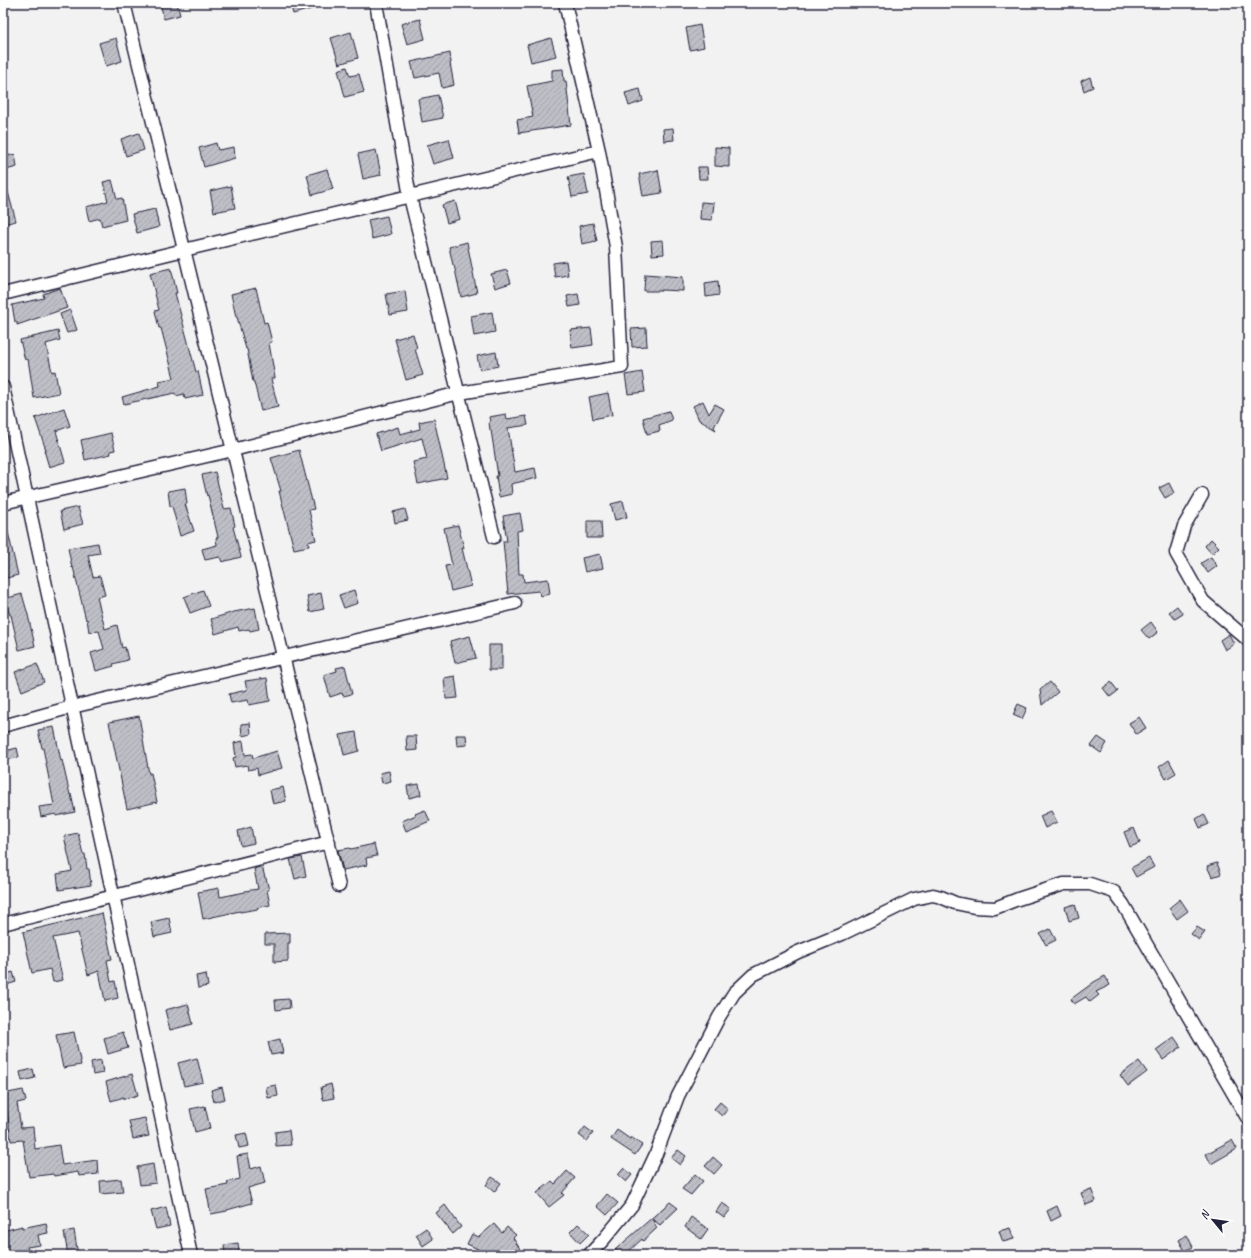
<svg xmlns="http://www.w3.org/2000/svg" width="1251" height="1258" font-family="Caveat,sans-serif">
	<defs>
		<pattern id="building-hatch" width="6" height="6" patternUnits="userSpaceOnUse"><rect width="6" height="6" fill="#bebec6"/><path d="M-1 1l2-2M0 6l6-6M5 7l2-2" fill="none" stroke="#a3a3ab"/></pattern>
	</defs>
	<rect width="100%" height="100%" fill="#f2f2f3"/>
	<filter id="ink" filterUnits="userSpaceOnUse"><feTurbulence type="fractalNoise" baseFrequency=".025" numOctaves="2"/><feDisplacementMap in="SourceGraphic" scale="8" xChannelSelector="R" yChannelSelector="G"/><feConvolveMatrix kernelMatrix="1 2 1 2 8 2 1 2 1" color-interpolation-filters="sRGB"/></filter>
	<g filter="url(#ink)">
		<path fill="url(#building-hatch)" stroke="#22223b" d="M 160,3 L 177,3 L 180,15 L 164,19 Z
			M 290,3 L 322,3 L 322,6 L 293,14 Z
			M 420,19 L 425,39 L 407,44 L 401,24 Z
			M 700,25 L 704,47 L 690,50 L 686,28 Z
			M 351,32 L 358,58 L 339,64 L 331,38 Z
			M 116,38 L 122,61 L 106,66 L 99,43 Z
			M 551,38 L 556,56 L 531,62 L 527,45 Z
			M 450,53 L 451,63 L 450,63 L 454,85 L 442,88 L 439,73 L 415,78 L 411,62 Z
			M 347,67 L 350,76 L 359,74 L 364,92 L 345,97 L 338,70 Z
			M 563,69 L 564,81 L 566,81 L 571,125 L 519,133 L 517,120 L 533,117 L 527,86 L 552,81 L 552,70 Z
			M 1090,77 L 1093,87 L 1084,91 L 1081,81 Z
			M 640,89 L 643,101 L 629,106 L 625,93 Z
			M 438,95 L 443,118 L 422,122 L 418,99 Z
			M 673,128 L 674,140 L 664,141 L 663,129 Z
			M 139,133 L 144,150 L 126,156 L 121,139 Z
			M 449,139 L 454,158 L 433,164 L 427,145 Z
			M 216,143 L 218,150 L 234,147 L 235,158 L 204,167 L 199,148 Z
			M 715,147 L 729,148 L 729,167 L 715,166 Z
			M 376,150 L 381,175 L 363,179 L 358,154 Z
			M 15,154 L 17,167 L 6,170 L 3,157 Z
			M 698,167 L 707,167 L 708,179 L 699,179 Z
			M 327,169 L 333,189 L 312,195 L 307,175 Z
			M 658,170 L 662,193 L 643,196 L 639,174 Z
			M 584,174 L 588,194 L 572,197 L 568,177 Z
			M 112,180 L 117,199 L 122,198 L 126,220 L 102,226 L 100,218 L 89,221 L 86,207 L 108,201 L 103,182 Z
			M 3,185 L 6,185 L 16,221 L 3,224 Z
			M 231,186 L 235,208 L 214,212 L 210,191 Z
			M 455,201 L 460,219 L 447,223 L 442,205 Z
			M 701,202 L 714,203 L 712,220 L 700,219 Z
			M 155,209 L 159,227 L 137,233 L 132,214 Z
			M 387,216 L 391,234 L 372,239 L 368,220 Z
			M 593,223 L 597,241 L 582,244 L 579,226 Z
			M 663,240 L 664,254 L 652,255 L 651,241 Z
			M 467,242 L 477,293 L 461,297 L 454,265 L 453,265 L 449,247 Z
			M 566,261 L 568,275 L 555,277 L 553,263 Z
			M 171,268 L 177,293 L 175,293 L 196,372 L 198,371 L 203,395 L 185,399 L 184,394 L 176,396 L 175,393 L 124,404 L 122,397 L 160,386 L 159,381 L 174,378 L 161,328 L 159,328 L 155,311 L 159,310 L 150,273 Z
			M 507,270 L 511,283 L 495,288 L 491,274 Z
			M 645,274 L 683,277 L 683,291 L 661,290 L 661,291 L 644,291 Z
			M 718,281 L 719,295 L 706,297 L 705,283 Z
			M 60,288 L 67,308 L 17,325 L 17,322 L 15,322 L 12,305 L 44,298 L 43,294 Z
			M 256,288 L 264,323 L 267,322 L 272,342 L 269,343 L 275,378 L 271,379 L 278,407 L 261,411 L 254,382 L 253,382 L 247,349 L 246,349 L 237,317 L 236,317 L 231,294 Z
			M 405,291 L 408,312 L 390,315 L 386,294 Z
			M 578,294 L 580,305 L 569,307 L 567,296 Z
			M 70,310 L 77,330 L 67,333 L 60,314 Z
			M 492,312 L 495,332 L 474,336 L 471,316 Z
			M 591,328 L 593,345 L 572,348 L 570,330 Z
			M 646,328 L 647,346 L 632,347 L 631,329 Z
			M 58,331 L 60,340 L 46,344 L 52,372 L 55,371 L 59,393 L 34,398 L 28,359 L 25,360 L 20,340 Z
			M 413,334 L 417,348 L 415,349 L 423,375 L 406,380 L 395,339 Z
			M 496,352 L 498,366 L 480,370 L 477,356 Z
			M 642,372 L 645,392 L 628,394 L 625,375 Z
			M 608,393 L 612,415 L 593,419 L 589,397 Z
			M 703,401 L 709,414 L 715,404 L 724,409 L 714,427 L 716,430 L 699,420 L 693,406 Z
			M 64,408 L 70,426 L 56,431 L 65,462 L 49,467 L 44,450 L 46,450 L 35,418 Z
			M 669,411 L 672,420 L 659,425 L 660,431 L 647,434 L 643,418 Z
			M 506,414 L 507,419 L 526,416 L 528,425 L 508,428 L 515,472 L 535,468 L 537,478 L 511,484 L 512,494 L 499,497 L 496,476 L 498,476 L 491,430 L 490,430 L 489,422 L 490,422 L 489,417 Z
			M 434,419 L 447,478 L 418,484 L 413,462 L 427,459 L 422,438 L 381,451 L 376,434 L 398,427 L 400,434 L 420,429 L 419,422 Z
			M 111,433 L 115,450 L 110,451 L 111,454 L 85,460 L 81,440 Z
			M 299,450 L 314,509 L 309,510 L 316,540 L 308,542 L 309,546 L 294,549 L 279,491 L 281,491 L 271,458 Z
			M 215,472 L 224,509 L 231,508 L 235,526 L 233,527 L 241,557 L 222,562 L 220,557 L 205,560 L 202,549 L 217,545 L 216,538 L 218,537 L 208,495 L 207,496 L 202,475 Z
			M 1169,483 L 1174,493 L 1165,498 L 1159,488 Z
			M 185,488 L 187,504 L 185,504 L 194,531 L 180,536 L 172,506 L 170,506 L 168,491 Z
			M 623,501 L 627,517 L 615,520 L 611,504 Z
			M 78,507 L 83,524 L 64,529 L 60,511 Z
			M 405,509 L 408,520 L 395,523 L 393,512 Z
			M 520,513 L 523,530 L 517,531 L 519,574 L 523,574 L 524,582 L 548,579 L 550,594 L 540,596 L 539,591 L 508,594 L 503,541 L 507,541 L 503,516 Z
			M 587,521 L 601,521 L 602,538 L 587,538 Z
			M 458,525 L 464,548 L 462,548 L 471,586 L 451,591 L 445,566 L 452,565 L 444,528 Z
			M 7,528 L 18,575 L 3,579 L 3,529 Z
			M 1211,539 L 1219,547 L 1212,554 L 1205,546 Z
			M 98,543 L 100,553 L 88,555 L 93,577 L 100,576 L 105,595 L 97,597 L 105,629 L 117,625 L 122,648 L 125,647 L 128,660 L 113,664 L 114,666 L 96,671 L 91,653 L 104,649 L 99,631 L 89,632 L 87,619 L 86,620 L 73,567 L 72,568 L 68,548 Z
			M 600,554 L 603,568 L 585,572 L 582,558 Z
			M 1211,557 L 1217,566 L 1208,573 L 1201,563 Z
			M 203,590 L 209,606 L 190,613 L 184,597 Z
			M 354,590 L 358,603 L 344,608 L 339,595 Z
			M 321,593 L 324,609 L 310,612 L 307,596 Z
			M 22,594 L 28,615 L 35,646 L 19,650 L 11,615 L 10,615 L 4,599 Z
			M 1177,606 L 1183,614 L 1175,619 L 1169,612 Z
			M 255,608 L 259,629 L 250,631 L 249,629 L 239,631 L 238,627 L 215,634 L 211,619 L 234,612 Z
			M 1151,622 L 1158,632 L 1149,639 L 1141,630 Z
			M 1229,634 L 1234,644 L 1225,650 L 1220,640 Z
			M 470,636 L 476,658 L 455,663 L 450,641 Z
			M 489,645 L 502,645 L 502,670 L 489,670 Z
			M 37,664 L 44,682 L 22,691 L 15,672 Z
			M 345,666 L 352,694 L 343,696 L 342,693 L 330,697 L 324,675 L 337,671 L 336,668 Z
			M 455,676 L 458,698 L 446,699 L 444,678 Z
			M 267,678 L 270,701 L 249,705 L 248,700 L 231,703 L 229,694 L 247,690 L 245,681 Z
			M 1050,682 L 1058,692 L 1042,705 L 1040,690 Z
			M 1111,682 L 1118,691 L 1110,697 L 1103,688 Z
			M 1018,704 L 1027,708 L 1022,719 L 1013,715 Z
			M 139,716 L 149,774 L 151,773 L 157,802 L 127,809 L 109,722 Z
			M 1139,717 L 1146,728 L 1136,734 L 1129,723 Z
			M 250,723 L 251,734 L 242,736 L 241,724 Z
			M 54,727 L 61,761 L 62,760 L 70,795 L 71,794 L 75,812 L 56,816 L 56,814 L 41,817 L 39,807 L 54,805 L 43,748 L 42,748 L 38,730 Z
			M 356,732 L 359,751 L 344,755 L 340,735 Z
			M 456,735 L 466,735 L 467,745 L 457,746 Z
			M 406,736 L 416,736 L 417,750 L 407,751 Z
			M 1098,737 L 1107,743 L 1101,753 L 1091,746 Z
			M 243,741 L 245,755 L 252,754 L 253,758 L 277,751 L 282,768 L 258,775 L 257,768 L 248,770 L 247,765 L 235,767 L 233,758 L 236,757 L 234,743 Z
			M 17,748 L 19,757 L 7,760 L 5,751 Z
			M 1169,760 L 1176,773 L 1166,779 L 1159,767 Z
			M 389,771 L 391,781 L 382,783 L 380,773 Z
			M 419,784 L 421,795 L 409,798 L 407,786 Z
			M 283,787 L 286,801 L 273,804 L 270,790 Z
			M 425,810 L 430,821 L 406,831 L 402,821 L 416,815 L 415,814 Z
			M 1051,811 L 1057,822 L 1045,828 L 1040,816 Z
			M 1204,814 L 1209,824 L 1200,828 L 1196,819 Z
			M 251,827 L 254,843 L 241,846 L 238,831 Z
			M 1134,828 L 1140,843 L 1130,847 L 1124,832 Z
			M 78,833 L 83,854 L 85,854 L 87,869 L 89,869 L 91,885 L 59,890 L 57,874 L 72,871 L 64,836 Z
			M 374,844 L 377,856 L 366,858 L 367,865 L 343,870 L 338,850 L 350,848 L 351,849 Z
			M 302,857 L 306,876 L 295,879 L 290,859 Z
			M 1149,858 L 1154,867 L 1136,877 L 1131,868 Z
			M 1217,863 L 1221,874 L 1212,877 L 1207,866 Z
			M 262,866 L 265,878 L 266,878 L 269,890 L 267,890 L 270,905 L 257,908 L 258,909 L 240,912 L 240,911 L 203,919 L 198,892 L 219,888 L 220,897 L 245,892 L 245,891 L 258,889 L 254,869 Z
			M 1180,899 L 1188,911 L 1177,919 L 1169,908 Z
			M 1075,904 L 1079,918 L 1069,921 L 1065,907 Z
			M 102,913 L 112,959 L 107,960 L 111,982 L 115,981 L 118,998 L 105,1001 L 99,971 L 88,975 L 78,933 L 53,938 L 63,980 L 53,982 L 50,969 L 32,973 L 23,932 Z
			M 169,918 L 172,933 L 154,937 L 151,922 Z
			M 1197,927 L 1205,932 L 1199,940 L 1191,934 Z
			M 1050,929 L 1056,940 L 1046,945 L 1040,934 Z
			M 290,933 L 290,943 L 288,943 L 288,961 L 274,962 L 274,944 L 265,944 L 265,934 Z
			M 13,972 L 16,982 L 3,986 L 3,975 Z
			M 206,974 L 208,986 L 198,988 L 196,976 Z
			M 1105,976 L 1110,985 L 1096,992 L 1099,995 L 1090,1002 L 1086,997 L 1074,1004 L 1071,999 L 1094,982 Z
			M 289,999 L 290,1008 L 276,1010 L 275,1000 Z
			M 188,1004 L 193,1024 L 170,1030 L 165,1010 Z
			M 74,1032 L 81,1065 L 63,1068 L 56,1035 Z
			M 123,1032 L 128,1048 L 108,1054 L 104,1038 Z
			M 1174,1037 L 1181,1047 L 1163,1060 L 1156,1050 Z
			M 280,1039 L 283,1053 L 271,1055 L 268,1042 Z
			M 197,1058 L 203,1082 L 184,1086 L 178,1063 Z
			M 101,1060 L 103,1073 L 93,1075 L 91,1062 Z
			M 1139,1061 L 1147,1072 L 1128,1086 L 1120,1075 Z
			M 33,1069 L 35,1078 L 22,1081 L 20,1072 Z
			M 132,1074 L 138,1095 L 124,1099 L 124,1097 L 111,1101 L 106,1082 Z
			M 331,1084 L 334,1098 L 323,1100 L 321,1087 Z
			M 276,1085 L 278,1096 L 268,1098 L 266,1087 Z
			M 222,1087 L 225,1099 L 214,1102 L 211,1090 Z
			M 23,1090 L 26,1101 L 17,1103 L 21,1128 L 33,1127 L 35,1149 L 59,1145 L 62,1165 L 97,1160 L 98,1174 L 79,1176 L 78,1172 L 54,1176 L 53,1174 L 29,1177 L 23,1140 L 11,1141 L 7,1109 L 3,1109 L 3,1094 Z
			M 720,1102 L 728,1109 L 722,1116 L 714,1109 Z
			M 205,1106 L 210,1128 L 195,1132 L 190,1109 Z
			M 145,1118 L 149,1136 L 133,1139 L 129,1121 Z
			M 585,1127 L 593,1133 L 587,1141 L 579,1135 Z
			M 289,1130 L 291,1145 L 276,1146 L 275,1132 Z
			M 617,1130 L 630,1139 L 631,1137 L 642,1145 L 635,1155 L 611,1139 Z
			M 246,1133 L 249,1146 L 239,1148 L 236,1135 Z
			M 1232,1140 L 1237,1149 L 1211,1164 L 1206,1154 Z
			M 678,1150 L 686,1156 L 680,1165 L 671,1158 Z
			M 248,1154 L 251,1169 L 261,1166 L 265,1183 L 248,1188 L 252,1203 L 227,1210 L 227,1211 L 211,1214 L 206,1189 L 228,1185 L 227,1182 L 240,1179 L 237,1156 Z
			M 713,1157 L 722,1165 L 714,1174 L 705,1166 Z
			M 153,1164 L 156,1183 L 140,1185 L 137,1167 Z
			M 624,1168 L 632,1175 L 626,1182 L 618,1175 Z
			M 567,1171 L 575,1178 L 562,1193 L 564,1195 L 549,1207 L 537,1193 L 552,1181 L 555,1184 Z
			M 695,1174 L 703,1181 L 691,1195 L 682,1189 Z
			M 492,1177 L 501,1183 L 494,1192 L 486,1185 Z
			M 121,1179 L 123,1192 L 101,1194 L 100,1181 Z
			M 1091,1189 L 1096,1201 L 1086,1205 L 1081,1193 Z
			M 607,1194 L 618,1203 L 607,1215 L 597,1206 Z
			M 670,1202 L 678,1208 L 660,1225 L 652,1219 L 657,1228 L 643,1241 L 642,1239 L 625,1255 L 620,1255 L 615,1250 Z
			M 722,1203 L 731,1209 L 724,1218 L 716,1212 Z
			M 445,1205 L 461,1227 L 453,1234 L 436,1213 Z
			M 1057,1206 L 1061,1216 L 1051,1221 L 1047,1211 Z
			M 166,1207 L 170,1226 L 156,1229 L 151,1211 Z
			M 691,1217 L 708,1229 L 701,1239 L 685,1227 Z
			M 46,1223 L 48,1233 L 38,1235 L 40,1245 L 27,1247 L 29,1255 L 3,1255 L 3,1231 L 22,1226 L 22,1228 Z
			M 494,1224 L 502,1233 L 507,1227 L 516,1235 L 513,1238 L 524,1255 L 471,1255 L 478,1249 L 467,1244 L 472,1234 L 479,1237 Z
			M 578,1224 L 589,1234 L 580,1243 L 570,1232 Z
			M 426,1228 L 433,1239 L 423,1246 L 416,1235 Z
			M 1010,1228 L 1014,1239 L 1003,1242 L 999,1231 Z
			M 74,1230 L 78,1255 L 68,1255 L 64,1232 Z
			M 1187,1235 L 1193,1247 L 1185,1251 L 1179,1240 Z
			M 238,1243 L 239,1252 L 225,1254 L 224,1245 Z"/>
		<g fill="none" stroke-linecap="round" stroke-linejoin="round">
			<defs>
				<path id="minor" d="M 124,3 L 339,886
					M 376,3 L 410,197 L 494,537
					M 3,294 L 184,250 L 599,151
					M 3,387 L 191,1255
					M 1202,495 L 1184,526 L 1176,553 L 1203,601 L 1248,640
					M 3,503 L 233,450 L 459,393 L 622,367 L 616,247 L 599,151 L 565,3
					M 3,726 L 72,707 L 515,603
					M 3,924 L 329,842
					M 589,1255 L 604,1239 L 632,1205 L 656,1154 L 678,1096 L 719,1017 L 734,993 L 753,975 L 798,952 L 842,934 L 914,899 L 933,895 L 941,897 L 955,903 L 974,907 L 995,908 L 1018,899 L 1064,884 L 1090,884 L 1114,892 L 1123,904 L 1248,1119"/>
			</defs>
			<use href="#minor" stroke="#22223b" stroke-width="15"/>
			<use href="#minor" stroke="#fff" stroke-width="12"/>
		</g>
	</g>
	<rect width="1251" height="1258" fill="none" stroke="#fff" stroke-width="16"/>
	<rect x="8" y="8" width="1235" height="1242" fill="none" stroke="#22223b" stroke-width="1.5" filter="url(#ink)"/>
	<g transform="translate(1213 1220) rotate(299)" stroke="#ffffff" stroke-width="3" paint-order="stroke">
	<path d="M0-3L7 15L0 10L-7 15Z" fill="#22223b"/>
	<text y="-6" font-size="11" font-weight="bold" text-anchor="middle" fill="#22223b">N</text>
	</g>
</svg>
